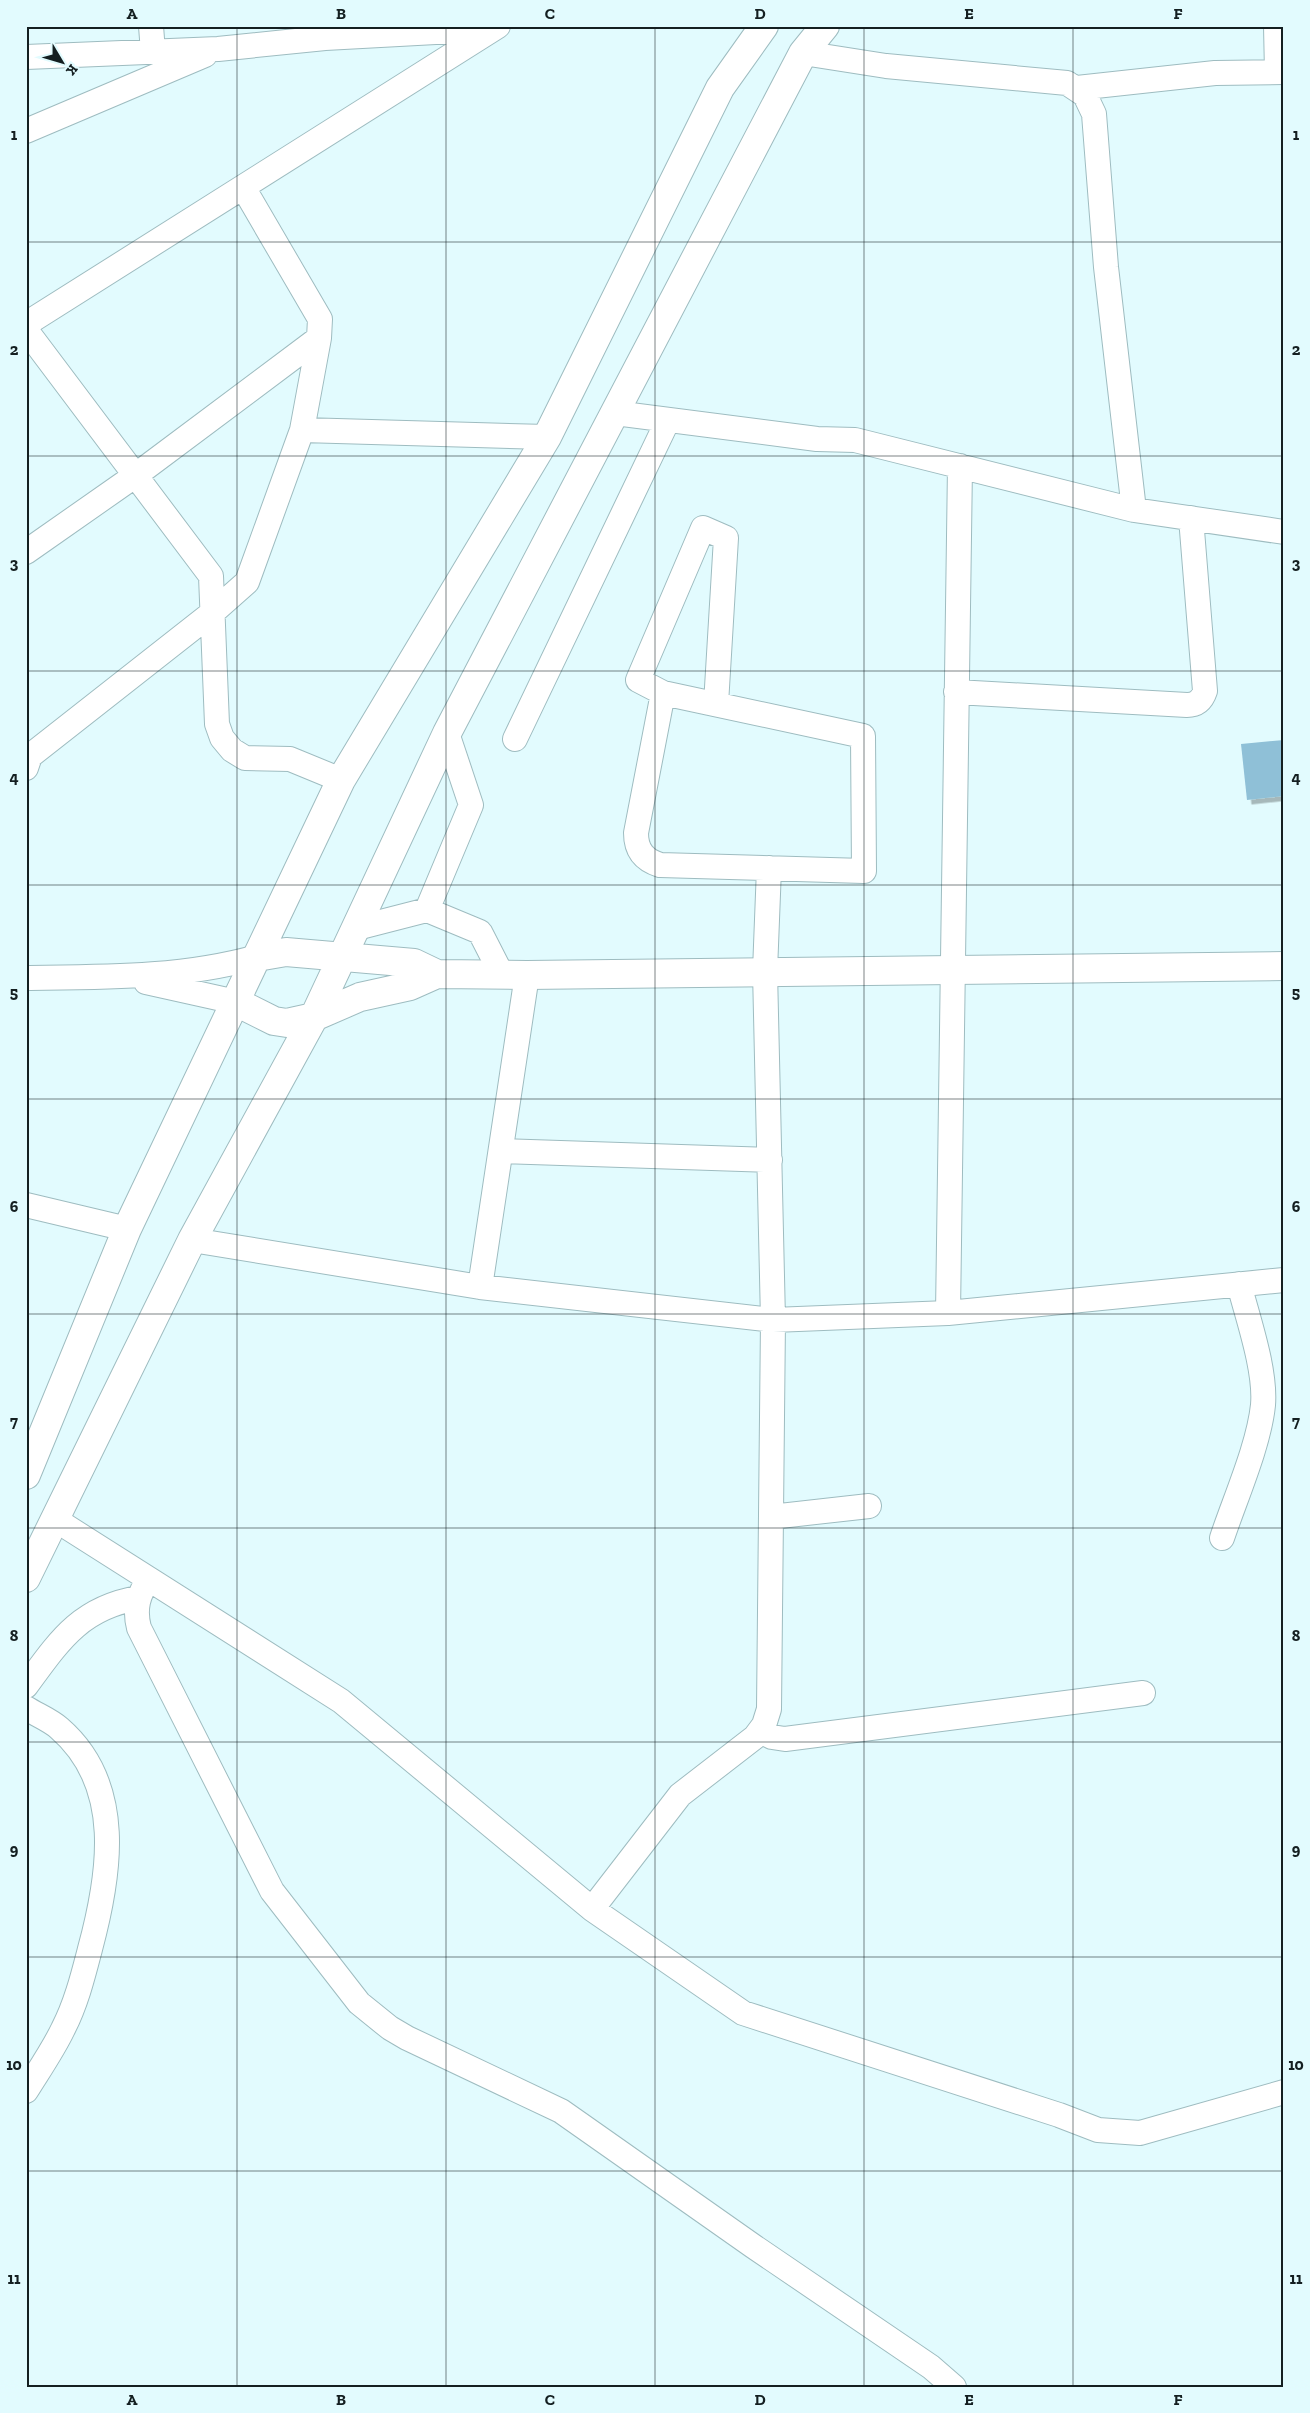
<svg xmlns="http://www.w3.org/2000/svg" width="1310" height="2413" font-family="'Zilla Slab',serif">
	<defs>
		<filter id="shadow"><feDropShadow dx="4.5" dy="4.5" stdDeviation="0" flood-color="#0004"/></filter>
	</defs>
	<rect width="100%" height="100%" fill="#e2fbfe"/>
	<path fill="#8fc0d7" filter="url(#shadow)" d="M 1284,740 L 1284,796 L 1247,800 L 1241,744 Z"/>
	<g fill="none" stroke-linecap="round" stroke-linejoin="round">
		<defs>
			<path id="minor" d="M 151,26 L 153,52
				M 1276,26 L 1277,72
				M 803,53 L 886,66 L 1067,83 L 1085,95 L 1094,114 L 1106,267 L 1134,510
				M 26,57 L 218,49 L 325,38 L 491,29
				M 1077,88 L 1215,73 L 1284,72
				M 26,131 L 205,55
				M 26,324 L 498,26
				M 26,330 L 211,576 L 217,724 L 222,738 L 232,750 L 245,758 L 290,759 L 341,780
				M 615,413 L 817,439 L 855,440 L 1134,510 L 1284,532
				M 302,430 L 547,437
				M 26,552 L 136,475 L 319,338
				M 956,692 L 1187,705 C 1197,705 1202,700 1205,691 L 1191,518
				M 663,693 L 636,833 C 636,850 644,860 660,865 L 864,871 L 863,736 L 663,693 L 638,680 L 703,528 L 726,538 L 716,704
				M 515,739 L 668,420
				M 26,768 L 30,756 L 212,613 L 247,582 L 302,430 L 319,338 L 320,319 L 243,187
				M 427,910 L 480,932 L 502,975
				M 357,928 L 427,910 L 471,805 L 447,733
				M 26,978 C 104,977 182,978 257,957
				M 146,982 L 236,1002
				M 501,1151 L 770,1160
				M 26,1205 L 127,1229
				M 192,1240 L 480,1287 L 773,1320 L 948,1313 L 1284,1280
				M 480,1287 L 527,975
				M 948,1313 L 960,466
				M 771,1517 L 869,1506
				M 56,1520 L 341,1701 L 592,1909 L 680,1795 L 755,1737 L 764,1725 L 769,1709 L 773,1320 L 765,971 L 769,868
				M 1222,1538 C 1235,1499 1259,1445 1263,1405 C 1266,1370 1248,1319 1239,1284
				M 149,1579 C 138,1594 134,1609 139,1628 L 272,1891 L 359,2003 L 390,2028 L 407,2038 L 561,2111 L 753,2246 L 931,2367 L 954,2387
				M 26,1686 C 59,1641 80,1608 138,1598
				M 26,1708 C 37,1715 50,1720 59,1728 C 125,1785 110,1875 90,1949 C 83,1976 76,2004 63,2029 C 53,2050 39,2070 26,2091
				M 760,1731 L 772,1737 L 785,1739 L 1143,1693
				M 592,1909 L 743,2013 L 1059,2115 L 1098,2130 L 1140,2133 L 1284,2092"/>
			<path id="major" d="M 257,957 L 286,952 L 414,963 L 437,974 L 527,975 L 1284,966
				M 236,1002 L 274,1021 L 287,1023 L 314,1017 L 360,997 L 410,986 L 437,974
				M 26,1475 L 127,1229 L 341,780 L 547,437 L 720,88 L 764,26
				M 26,1578 L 192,1240 L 314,1017 L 447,733 L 803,53 L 825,26"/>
		</defs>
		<use href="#minor" stroke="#9ebcc0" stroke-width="26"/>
		<use href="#major" stroke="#9ebcc0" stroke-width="30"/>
		<use href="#minor" stroke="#fff" stroke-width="24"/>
		<use href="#major" stroke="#fff" stroke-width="28"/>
	</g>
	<path fill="none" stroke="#141f21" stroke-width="1" stroke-opacity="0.55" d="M 237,26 L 237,2387M 446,26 L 446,2387M 655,26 L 655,2387M 864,26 L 864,2387M 1073,26 L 1073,2387M 26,242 L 1284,242M 26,456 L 1284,456M 26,671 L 1284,671M 26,885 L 1284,885M 26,1099 L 1284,1099M 26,1314 L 1284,1314M 26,1528 L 1284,1528M 26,1742 L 1284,1742M 26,1957 L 1284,1957M 26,2171 L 1284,2171"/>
	<rect width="1310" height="2413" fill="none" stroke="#e2fbfe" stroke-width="55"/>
	<g transform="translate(62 62) rotate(128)" stroke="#e2fbfe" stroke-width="4" paint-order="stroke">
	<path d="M0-4L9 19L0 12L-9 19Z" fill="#141f21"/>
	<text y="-8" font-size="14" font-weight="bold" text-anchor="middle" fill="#141f21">K</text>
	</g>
	<rect x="28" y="28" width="1254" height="2358" fill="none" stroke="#141f21" stroke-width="2"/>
	<g font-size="16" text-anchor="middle" font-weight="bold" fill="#141f21">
		<text x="132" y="19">A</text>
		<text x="341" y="19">B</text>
		<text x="550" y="19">C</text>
		<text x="760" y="19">D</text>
		<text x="969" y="19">E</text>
		<text x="1178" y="19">F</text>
		<text x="14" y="140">1</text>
		<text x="1296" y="140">1</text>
		<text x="14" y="355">2</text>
		<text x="1296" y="355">2</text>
		<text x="14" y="569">3</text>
		<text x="1296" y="569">3</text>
		<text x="14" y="783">4</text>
		<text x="1296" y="783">4</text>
		<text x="14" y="998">5</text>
		<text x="1296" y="998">5</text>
		<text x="14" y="1212">6</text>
		<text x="1296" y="1212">6</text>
		<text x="14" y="1427">7</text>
		<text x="1296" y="1427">7</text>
		<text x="14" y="1641">8</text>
		<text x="1296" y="1641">8</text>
		<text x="14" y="1855">9</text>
		<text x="1296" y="1855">9</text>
		<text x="14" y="2070">10</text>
		<text x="1296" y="2070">10</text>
		<text x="14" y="2284">11</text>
		<text x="1296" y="2284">11</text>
		<text x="132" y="2405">A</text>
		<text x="341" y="2405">B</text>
		<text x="550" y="2405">C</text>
		<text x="760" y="2405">D</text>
		<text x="969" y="2405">E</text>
		<text x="1178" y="2405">F</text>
	</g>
</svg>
